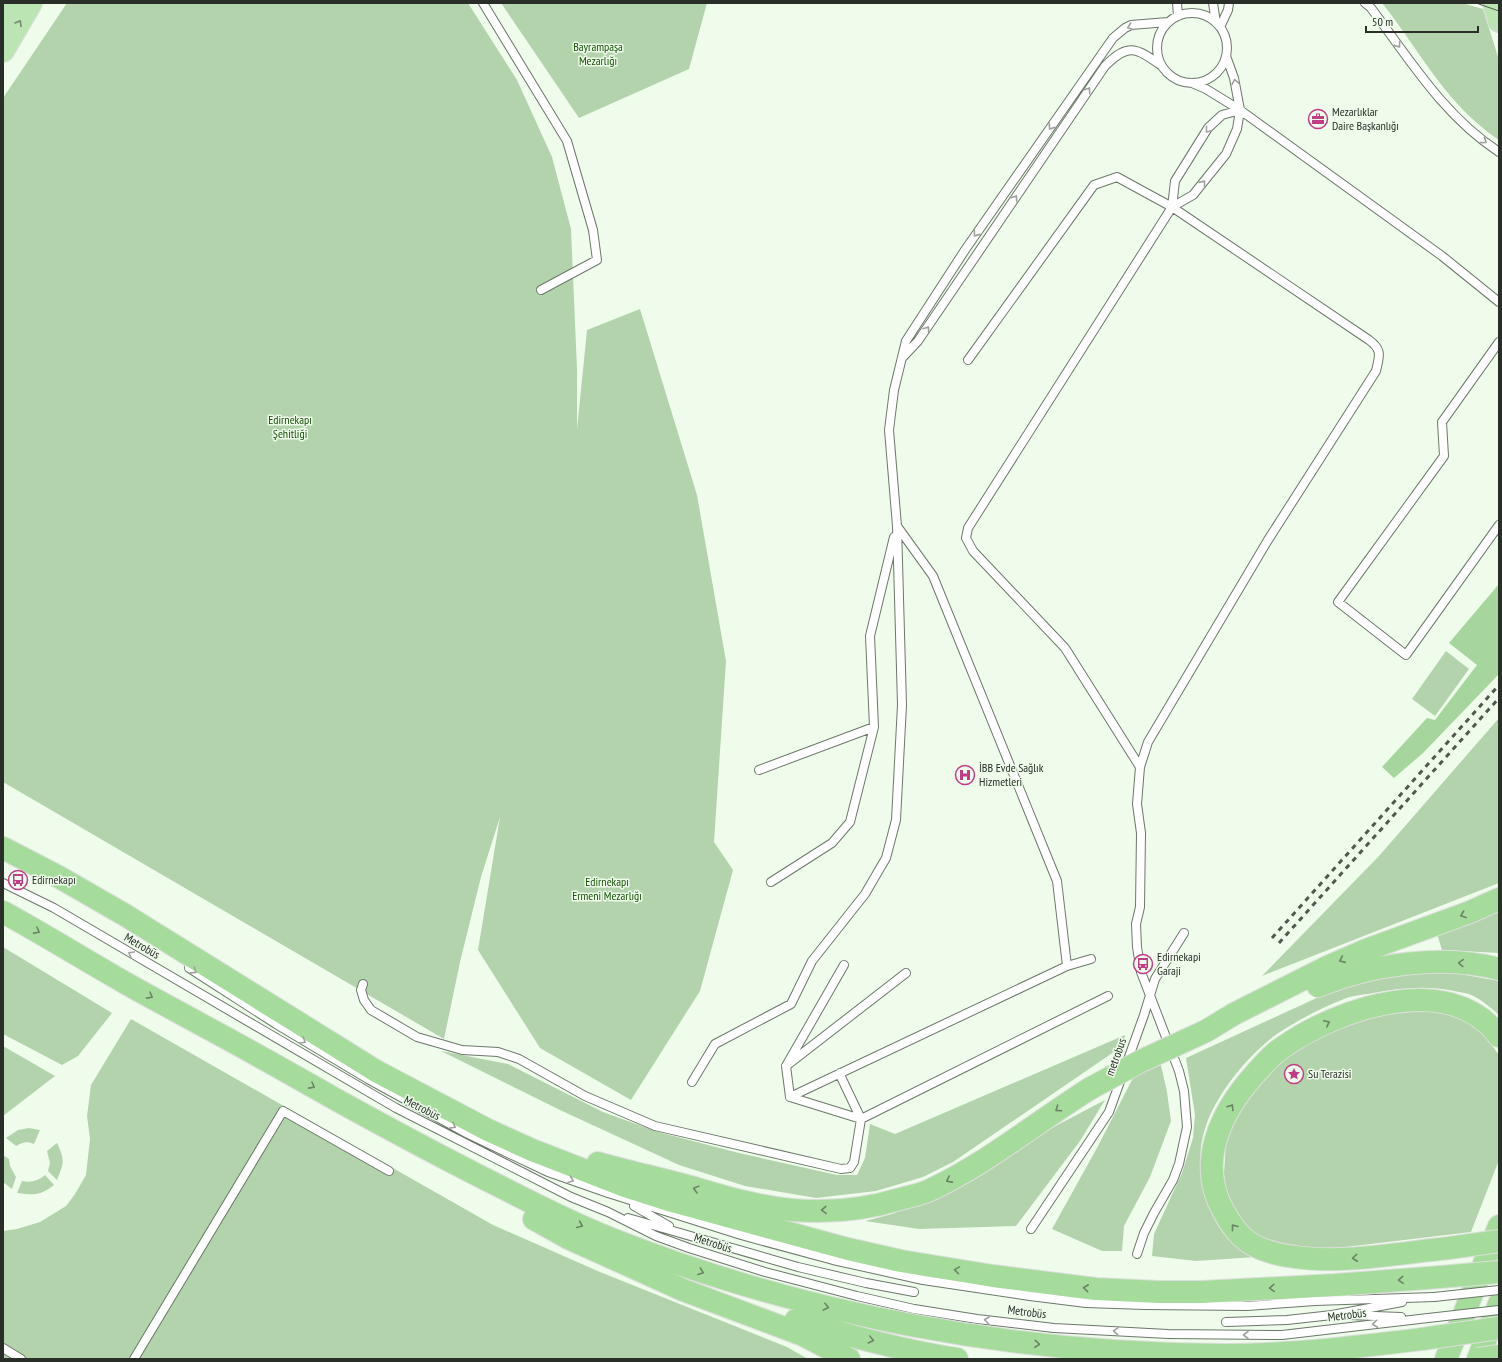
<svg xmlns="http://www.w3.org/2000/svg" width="1502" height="1362" font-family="'PT Sans Narrow',sans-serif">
	<rect width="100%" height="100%" fill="#effcec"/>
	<path fill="#b3d3ac" d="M 67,3 L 468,3 L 517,80 L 552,157 L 571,229 L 577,369 L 577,429 L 587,330 L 640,309 L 697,495 L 726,661 L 714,842 L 733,870 L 700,991 L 631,1100 L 540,1048 L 478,950 L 500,817 L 481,877 L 460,962 L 444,1039 L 3,782 L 3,98 Z
		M 501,3 L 707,3 L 689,69 L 579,118 Z
		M 1382,3 L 1462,3 L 1483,9 L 1499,60 L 1499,140 C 1491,135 1484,129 1477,123 C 1438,89 1414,43 1382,3 Z
		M 1446,651 L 1469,669 L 1435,716 L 1412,699 Z
		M 1499,718 L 1499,883 L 1262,976 L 1379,856 Z
		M 1499,909 L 1499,953 L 1442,950 L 1437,934 Z
		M 3,947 L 112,1013 L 78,1056 L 62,1065 L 3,1034 Z
		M 1420,971 L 1455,973 L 1499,981 L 1499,1015 C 1490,1007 1481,999 1469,994 C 1465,993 1459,992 1454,991 C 1425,985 1397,988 1368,994 C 1360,995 1351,996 1344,999 C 1321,1008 1298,1020 1277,1034 C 1249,1054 1215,1095 1205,1129 C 1198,1149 1200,1171 1204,1191 C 1209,1211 1220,1235 1238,1247 C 1243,1251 1250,1254 1256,1257 L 1196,1261 L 1152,1256 L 1154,1234 L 1182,1173 L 1193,1138 L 1195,1115 L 1186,1058 L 1345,985 Z
		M 1424,1011 L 1455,1015 L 1482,1032 L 1499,1055 L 1499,1160 L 1471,1232 L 1304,1252 L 1283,1249 L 1246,1230 L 1228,1203 L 1224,1174 L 1226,1142 L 1239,1112 L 1258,1084 L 1289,1053 L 1351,1021 L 1384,1014 Z
		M 131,1019 L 493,1225 L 600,1272 L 787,1347 L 808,1359 L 3,1359 L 3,1231 L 17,1229 L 40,1222 L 66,1206 L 75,1194 L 86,1175 L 90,1139 L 87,1116 L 91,1085 Z
		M 1125,1035 L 1124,1045 L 953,1162 L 923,1177 L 876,1191 L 816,1198 L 745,1186 L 679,1165 L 560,1110 L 441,1051 L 508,1064 L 603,1112 L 658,1132 L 739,1153 L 837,1175 L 857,1175 L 865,1158 L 870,1124 L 895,1134 Z
		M 3,1046 L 55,1076 L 3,1116 Z
		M 1161,1065 L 1167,1092 L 1171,1121 L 1150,1177 L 1124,1226 L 1122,1251 L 1102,1251 L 1052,1229 L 1098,1146 L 1135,1074 Z
		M 1105,1100 L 1080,1141 L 1016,1226 L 919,1229 L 865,1221 L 892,1214 L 938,1196 L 1044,1132 Z
		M 29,1128 L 40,1130 L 34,1144 C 27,1141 23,1142 16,1146 L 6,1138 L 18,1130 Z
		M 57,1143 C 65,1160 64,1163 57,1180 L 48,1171 L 50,1163 L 47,1151 Z
		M 3,1155 L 9,1159 L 10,1166 L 16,1177 L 12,1189 L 3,1182 Z
		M 45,1175 L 54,1185 C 40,1196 34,1195 17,1193 L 22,1181 C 31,1183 38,1181 45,1175 Z"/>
	<path fill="#a7d59e" d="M 1499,584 L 1499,674 L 1423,753 L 1394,778 L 1382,767 L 1427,718 L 1435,720 L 1477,665 L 1449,643 Z"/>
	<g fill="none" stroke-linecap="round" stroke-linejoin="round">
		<defs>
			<path id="service" d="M 483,3 L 567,141 L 593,230 L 597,260 L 541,290
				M 1177,3 L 1178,16
				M 1213,3 L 1216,23
				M 1365,3 L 1371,8 C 1410,60 1444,116 1499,152
				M1157 48a35 35 0 1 1 70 0a35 35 0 1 1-70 0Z
				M 1220,27 L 1228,10 L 1229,3
				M 1192,83 L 1206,89 L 1240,110 L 1442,256 L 1499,302
				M 1172,207 L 1193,195 L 1226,154 L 1237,129 L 1240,110 L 1234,78 L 1226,56
				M 1499,342 L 1442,422 L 1444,456 L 1338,602 L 1406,655 L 1499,525
				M 902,358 L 918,341 L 1105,66 C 1129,42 1136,48 1162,66
				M 968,360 L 1094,185 L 1117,177 L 1172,207 L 1369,340 C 1383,350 1379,357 1376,371 L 1268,540 L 1148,742 L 1140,767 L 1137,804 L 1141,833 L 1140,907 L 1136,924 L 1137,947 L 1141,972 L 1179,1071 L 1184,1091 L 1187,1127 L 1179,1164 L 1173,1180 L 1154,1213 L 1144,1233 L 1137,1254
				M 897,526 L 933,576 L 1057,881 L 1067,966
				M 1140,767 L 1065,648 L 973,551 L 966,538 L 968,528 L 1172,207 L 1175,181 L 1208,128 L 1222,115 L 1240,110
				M 759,770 L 874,727
				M 771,882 L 832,843 L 850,822 L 874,727 L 870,636 L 894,537
				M 3,883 L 54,908 L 396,1108 L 571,1197 L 608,1212 L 656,1236 L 689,1248 L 765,1272 L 857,1296 L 914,1309 L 977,1319 L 1054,1328 L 1168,1334 L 1282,1335 L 1428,1318
				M 189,968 L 276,1024 L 368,1079 L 468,1134 L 548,1172 L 608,1193 L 741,1235 L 833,1260 L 923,1280 L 1030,1296 L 1086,1303 L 1145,1305 L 1247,1306 L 1315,1301 L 1434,1297
				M 363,984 L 361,990 L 364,1000 L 371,1010 L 417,1037 L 462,1050 L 498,1052 L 519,1059 L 585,1096 L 655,1126 L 841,1169 L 850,1168 L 854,1162 L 861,1119 L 841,1077 L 840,1073
				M 1126,1065 L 1144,1015 L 1155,979 L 1184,933
				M 786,1066 L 906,973
				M 692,1082 L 715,1044 L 791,1004 L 812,961 L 865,894 L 886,858 L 896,820 L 902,705 L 897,526 L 889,430 L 894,390 L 906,341 L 965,250 L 1113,38 L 1125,28 L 1131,25 L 1168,22
				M 790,1097 L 861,1119 L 1108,996
				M 790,1097 L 1067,966 L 1091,959
				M 790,1097 L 786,1066 L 844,965
				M 634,1206 L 669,1226
				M 628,1218 L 798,1267 L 866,1283 L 914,1292
				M 1031,1229 L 1109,1112 L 1122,1076
				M 1349,1315 L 1401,1317
				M 1226,1322 L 1287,1320 L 1332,1315 L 1402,1302
				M 3,1348 L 21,1359
				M 134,1359 L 283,1111 L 389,1171"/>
			<path id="primary" d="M 1494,3 L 1499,21
				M 3,17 L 16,3
				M 3,51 L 31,3"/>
			<path id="trunk" d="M 3,848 L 59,877 L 125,915 L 376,1071 L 488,1130 L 532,1150 L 625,1186 L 672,1201 L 848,1249 L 901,1261 L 993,1276 L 1096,1289 L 1159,1292 L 1202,1292 L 1335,1285 L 1440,1277
				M 3,912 C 43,934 82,958 122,981 C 148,996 175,1010 202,1025 C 247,1049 291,1074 335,1099 C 391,1130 447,1160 503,1188 C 540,1207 576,1225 614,1240 C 808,1316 1016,1354 1225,1355 C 1291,1355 1356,1347 1422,1339
				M 1318,986 C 1371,964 1443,954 1499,969
				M 1206,1031 L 1234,1014 L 1327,967 L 1366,950 L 1470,912 L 1499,899
				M 598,1163 C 631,1172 665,1180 698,1189 C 729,1198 760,1207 792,1210 C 828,1213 867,1209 900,1199 C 911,1196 923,1194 932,1189 C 989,1162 1038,1121 1091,1088
				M 534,1219 L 568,1238 L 650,1275 L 683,1290 L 803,1335 L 849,1359
				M 1449,1248 C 1401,1253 1342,1264 1295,1257 C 1279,1255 1259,1250 1247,1241 C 1237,1234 1230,1223 1224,1212 C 1196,1164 1220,1113 1254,1075 C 1263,1065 1272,1054 1283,1047 C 1339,1008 1449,970 1499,1036
				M 796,1320 C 849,1336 903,1351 957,1359
				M 1446,1359 L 1499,1226
				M 1478,1359 L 1499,1304"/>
		</defs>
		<use href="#service" stroke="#6c786a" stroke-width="10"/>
		<use href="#primary" stroke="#dddedd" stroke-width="24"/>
		<use href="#trunk" stroke="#dddedd" stroke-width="24"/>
		<use href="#service" stroke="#fff" stroke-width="8"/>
		<use href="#primary" stroke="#bce5b4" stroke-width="22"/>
		<use href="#trunk" stroke="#a6dc9b" stroke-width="22"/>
		<path stroke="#515850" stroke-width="1" d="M 1476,3 L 1499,11"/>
		<path stroke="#515850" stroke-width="3" stroke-dasharray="5 5" stroke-linecap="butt" d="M 1272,938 L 1499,685
			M 1279,943 L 1499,698"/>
		<defs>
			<path id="service-bridge" d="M 1434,1297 L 1499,1290
				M 1428,1318 L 1499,1310"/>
			<path id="trunk-bridge" d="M 1091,1088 L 1141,1061 L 1206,1031
				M 1449,1248 L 1499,1241
				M 1440,1277 L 1499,1272
				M 1422,1339 L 1499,1328
				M 1478,1359 L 1499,1356"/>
		</defs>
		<use href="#service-bridge" stroke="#6c786a" stroke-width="10" stroke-linecap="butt"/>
		<use href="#trunk-bridge" stroke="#dddedd" stroke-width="24" stroke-linecap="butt"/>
		<use href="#service-bridge" stroke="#fff" stroke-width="8"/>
		<use href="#trunk-bridge" stroke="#a6dc9b" stroke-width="22"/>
	</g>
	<defs><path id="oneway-chevron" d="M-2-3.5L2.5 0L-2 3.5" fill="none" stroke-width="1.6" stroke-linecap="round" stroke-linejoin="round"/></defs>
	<use stroke="#728a6e" href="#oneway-chevron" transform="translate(19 23) rotate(-60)"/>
	<g stroke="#9fa19e">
		<use href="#oneway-chevron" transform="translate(1130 27) rotate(160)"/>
		<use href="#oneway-chevron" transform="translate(1398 45) rotate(55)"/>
		<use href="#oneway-chevron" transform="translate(1235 82) rotate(-102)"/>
		<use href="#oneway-chevron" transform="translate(1088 90) rotate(-56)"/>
		<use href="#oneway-chevron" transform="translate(1051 127) rotate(125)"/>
		<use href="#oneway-chevron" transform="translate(1208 130) rotate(128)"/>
		<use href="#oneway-chevron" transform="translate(1484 141) rotate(37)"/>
		<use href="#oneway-chevron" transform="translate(1203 183) rotate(-51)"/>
		<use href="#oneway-chevron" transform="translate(1015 198) rotate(-56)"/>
		<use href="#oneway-chevron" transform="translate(976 234) rotate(125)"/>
		<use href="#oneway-chevron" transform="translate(927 329) rotate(-56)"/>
		<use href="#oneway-chevron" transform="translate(131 954) rotate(-150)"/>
		<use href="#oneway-chevron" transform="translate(194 971) rotate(33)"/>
		<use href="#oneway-chevron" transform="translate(303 1041) rotate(31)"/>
		<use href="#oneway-chevron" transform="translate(453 1126) rotate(29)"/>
		<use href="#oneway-chevron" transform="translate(571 1180) rotate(20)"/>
		<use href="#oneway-chevron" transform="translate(987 1320) rotate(-173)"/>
		<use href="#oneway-chevron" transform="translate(1375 1324) rotate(173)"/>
		<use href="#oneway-chevron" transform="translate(1116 1331) rotate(-176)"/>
		<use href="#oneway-chevron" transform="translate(1246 1335) rotate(180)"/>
	</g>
	<g stroke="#688562">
		<use href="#oneway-chevron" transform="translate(1463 915) rotate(160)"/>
		<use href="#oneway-chevron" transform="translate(37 931) rotate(29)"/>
		<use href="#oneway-chevron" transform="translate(1342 960) rotate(156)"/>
		<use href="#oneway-chevron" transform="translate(1461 963) rotate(-178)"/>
		<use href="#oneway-chevron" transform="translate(150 996) rotate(29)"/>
		<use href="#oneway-chevron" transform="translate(1327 1023) rotate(-25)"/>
		<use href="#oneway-chevron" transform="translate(312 1086) rotate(29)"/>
		<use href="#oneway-chevron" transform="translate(1231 1107) rotate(-58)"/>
		<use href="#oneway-chevron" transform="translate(1058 1109) rotate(146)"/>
		<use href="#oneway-chevron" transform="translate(949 1180) rotate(152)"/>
		<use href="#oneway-chevron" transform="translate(696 1189) rotate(-165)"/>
		<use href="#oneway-chevron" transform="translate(824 1210) rotate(178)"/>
		<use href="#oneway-chevron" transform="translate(580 1225) rotate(23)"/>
		<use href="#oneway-chevron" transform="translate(1234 1227) rotate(-128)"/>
		<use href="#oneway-chevron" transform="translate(1355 1258) rotate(174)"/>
		<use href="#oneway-chevron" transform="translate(957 1270) rotate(-171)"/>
		<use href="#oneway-chevron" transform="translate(701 1272) rotate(20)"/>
		<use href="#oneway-chevron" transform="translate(1401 1280) rotate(176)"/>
		<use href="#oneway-chevron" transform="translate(1086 1288) rotate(-174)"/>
		<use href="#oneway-chevron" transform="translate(1272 1288) rotate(177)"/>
		<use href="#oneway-chevron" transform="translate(826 1307) rotate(14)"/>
		<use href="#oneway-chevron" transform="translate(871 1340) rotate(14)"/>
		<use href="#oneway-chevron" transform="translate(1037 1344) rotate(5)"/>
	</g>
	<defs>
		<symbol id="office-ring" viewBox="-11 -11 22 22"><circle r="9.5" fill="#effcec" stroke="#c13e86" stroke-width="1.5"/><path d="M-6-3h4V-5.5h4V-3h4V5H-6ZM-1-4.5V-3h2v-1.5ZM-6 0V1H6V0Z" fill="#c13e86"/></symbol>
		<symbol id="hospital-ring" viewBox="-11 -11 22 22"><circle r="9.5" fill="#effcec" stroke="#c13e86" stroke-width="1.5"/><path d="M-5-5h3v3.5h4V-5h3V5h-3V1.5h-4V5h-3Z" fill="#c13e86"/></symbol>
		<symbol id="bus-ring" viewBox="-11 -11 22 22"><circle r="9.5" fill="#effcec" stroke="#c13e86" stroke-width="1.5"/><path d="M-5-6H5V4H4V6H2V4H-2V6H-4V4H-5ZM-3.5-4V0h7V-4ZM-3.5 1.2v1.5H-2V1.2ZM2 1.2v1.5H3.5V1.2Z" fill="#c13e86"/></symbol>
		<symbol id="sight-ring" viewBox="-11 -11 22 22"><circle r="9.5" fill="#effcec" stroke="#c13e86" stroke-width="1.5"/><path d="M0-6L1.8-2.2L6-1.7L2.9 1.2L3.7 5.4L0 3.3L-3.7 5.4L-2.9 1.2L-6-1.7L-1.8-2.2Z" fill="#c13e86"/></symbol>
	</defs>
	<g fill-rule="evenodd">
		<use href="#office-ring" x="1307" y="108" width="22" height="22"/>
		<use href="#hospital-ring" x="954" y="764" width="22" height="22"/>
		<use href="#bus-ring" x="7" y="869" width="22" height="22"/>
		<use href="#bus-ring" x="1132" y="953" width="22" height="22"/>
		<use href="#sight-ring" x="1283" y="1063" width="22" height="22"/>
	</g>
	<g text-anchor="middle" stroke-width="3" stroke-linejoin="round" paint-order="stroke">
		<g font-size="12" fill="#155105" stroke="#effcec">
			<text x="598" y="51">Bayrampaşa<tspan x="598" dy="14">Mezarlığı</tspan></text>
			<text x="290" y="424">Edirnekapı<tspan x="290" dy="14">Şehitliği</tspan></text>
			<text x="607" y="886">Edirnekapı<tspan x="607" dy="14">Ermeni Mezarlığı</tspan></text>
		</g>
		<g font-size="12" fill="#292e28" stroke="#effcec" text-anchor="start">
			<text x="1332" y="116">Mezarlıklar<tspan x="1332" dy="14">Daire Başkanlığı</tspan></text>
			<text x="979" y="772">İBB Evde Sağlık<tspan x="979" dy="14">Hizmetleri</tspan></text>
			<text x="32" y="884">Edirnekapı</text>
			<text x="1157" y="961">Edirnekapi<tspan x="1157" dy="14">Garaji</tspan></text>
			<text x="1308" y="1078">Su Terazisi</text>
		</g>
		<g font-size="12" fill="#292e28" stroke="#effcec">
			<text transform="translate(142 946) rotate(30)" y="4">Metrobüs</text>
			<text transform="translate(1116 1057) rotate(-70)" y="4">metrobus</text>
			<text transform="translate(422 1108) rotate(27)" y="4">Metrobüs</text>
			<text transform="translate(713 1243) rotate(18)" y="4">Metrobüs</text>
			<text transform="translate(1027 1312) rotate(7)" y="4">Metrobüs</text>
			<text transform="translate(1347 1315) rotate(-7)" y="4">Metrobüs</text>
		</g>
	</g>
	<rect width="1502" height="1362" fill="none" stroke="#292e28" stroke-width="8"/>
	<path d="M1366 26v6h112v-6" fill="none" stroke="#292e28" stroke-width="2"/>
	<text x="1372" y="26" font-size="12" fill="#292e28" stroke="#effcec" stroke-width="3" paint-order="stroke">50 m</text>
</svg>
